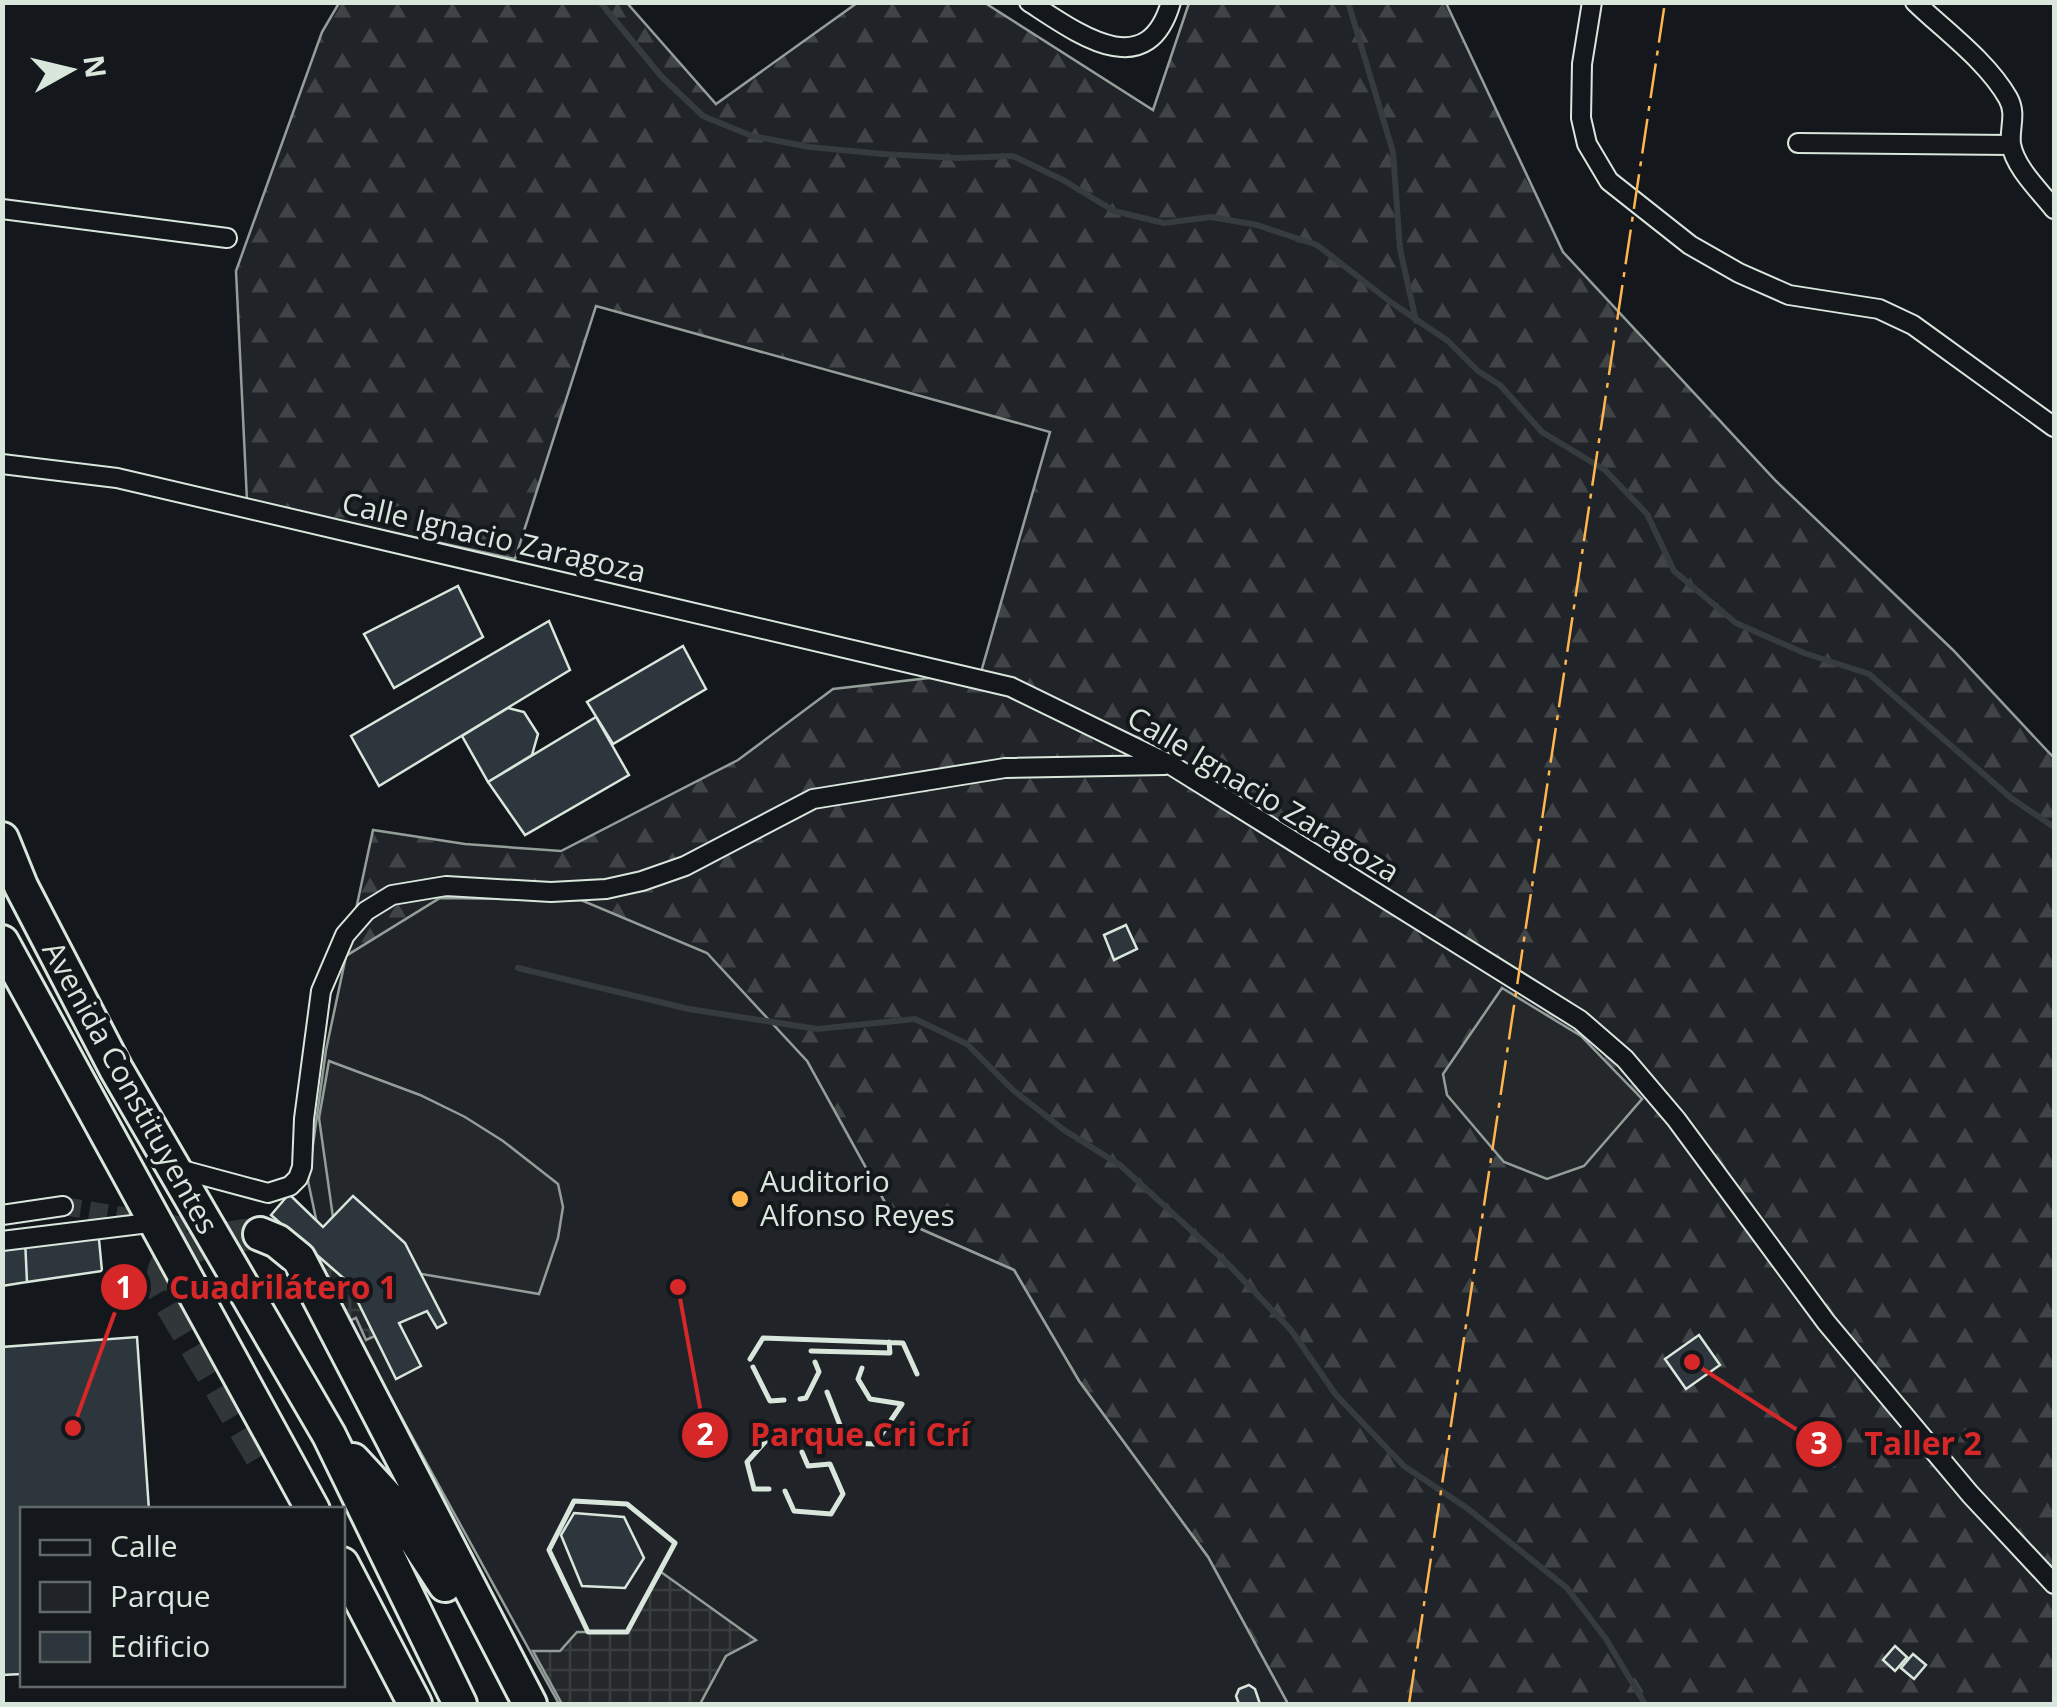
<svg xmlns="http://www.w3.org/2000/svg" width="2057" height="1707" font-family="'Open Sans',sans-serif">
	<defs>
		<pattern id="forest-firs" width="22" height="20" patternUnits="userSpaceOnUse" patternTransform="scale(2.5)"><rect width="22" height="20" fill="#202428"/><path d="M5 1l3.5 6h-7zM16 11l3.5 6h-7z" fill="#404447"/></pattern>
		<pattern id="plaza-grid" width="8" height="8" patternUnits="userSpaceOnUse" patternTransform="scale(2.5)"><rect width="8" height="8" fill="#24282b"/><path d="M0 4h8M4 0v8" fill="none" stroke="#393d3f"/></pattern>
	</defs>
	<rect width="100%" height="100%" fill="#14181c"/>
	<path fill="url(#forest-firs)" stroke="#939e99" stroke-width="2.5" d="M 339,3 L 627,3 L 716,104 L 857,3 L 985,3 L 1153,110 L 1189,3 L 1446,3 L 1563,252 L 1776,481 L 1953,650 L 2054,758 L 2054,1704 L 1288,1704 L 1208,1557 L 1079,1381 L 1014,1270 L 893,1217 L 807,1061 L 581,900 L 440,898 L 346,956 L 373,830 L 465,844 L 561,851 L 738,760 L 833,689 L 981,672 L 1050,432 L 596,306 L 515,559 L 247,501 L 236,271 L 322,32 Z"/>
	<path fill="#202428" stroke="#939e99" stroke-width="2.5" d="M 440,898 L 581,900 L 707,953 L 807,1061 L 893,1217 L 1014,1270 L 1079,1381 L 1208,1557 L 1288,1704 L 559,1704 L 355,1333 L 327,1271 L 308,1181 L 326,1050 L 346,956 Z"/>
	<path fill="#24282b" stroke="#939e99" stroke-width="2.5" d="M 1502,988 L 1581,1036 L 1642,1099 L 1584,1166 L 1547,1179 L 1504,1162 L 1447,1095 L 1443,1074 Z
		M 329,1061 L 420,1095 L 465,1117 L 503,1141 L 558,1184 L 563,1207 L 558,1238 L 539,1294 L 339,1260 L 319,1118 Z"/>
	<path fill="url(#plaza-grid)" stroke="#939e99" stroke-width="2.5" d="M 308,1247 L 348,1282 L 375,1336 L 366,1340 L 356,1318 L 349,1321 L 329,1279 L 300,1255 Z
		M 661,1572 L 756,1640 L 726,1656 L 700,1704 L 562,1704 L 533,1651 L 560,1651 L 577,1632 L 627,1632 Z"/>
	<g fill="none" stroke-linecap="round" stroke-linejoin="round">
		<path stroke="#363b3e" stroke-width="6" d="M 600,2 L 661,76 L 703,116 L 752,136 L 810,147 L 883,154 L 959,158 L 1013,156 L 1063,180 L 1114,211 L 1164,223 L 1211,217 L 1257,225 L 1317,245 L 1392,303 L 1448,341 L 1478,371 L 1500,385 L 1542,432 L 1605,470 L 1647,514 L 1674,571 L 1736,623 L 1804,653 L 1869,674 L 2011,798 L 2054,827
			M 1348,2 L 1393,152 L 1400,249 L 1416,321
			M 518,968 L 689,1009 L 817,1029 L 915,1019 L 967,1044 L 1013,1090 L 1064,1130 L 1120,1165 L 1229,1265 L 1291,1330 L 1336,1395 L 1404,1466 L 1467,1508 L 1567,1588 L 1606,1639 L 1645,1704"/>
	</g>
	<path fill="#2c363c" stroke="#d8e6dc" stroke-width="2.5" d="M 458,586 L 483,637 L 394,688 L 364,634 Z
		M 549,621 L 570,670 L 379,786 L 351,736 Z
		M 683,646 L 706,689 L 613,744 L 587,702 Z
		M 508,708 L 524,712 L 538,734 L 532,755 L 488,782 L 462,736 Z
		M 596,717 L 629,775 L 525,835 L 488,782 Z
		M 1126,925 L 1137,949 L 1114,960 L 1104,935 Z
		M 289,1194 L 323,1227 L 353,1196 L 405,1243 L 446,1323 L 437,1328 L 427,1311 L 399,1323 L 421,1366 L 396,1379 L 348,1282 L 271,1215 Z
		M 98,1229 L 102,1271 L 27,1282 L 25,1239 Z
		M 25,1239 L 27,1282 L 2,1286 L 2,1243 Z
		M 1699,1335 L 1720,1365 L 1686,1389 L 1665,1359 Z
		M 137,1337 L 149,1510 L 22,1510 L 22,1674 L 2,1675 L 2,1347 Z
		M 574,1513 L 624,1517 L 644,1558 L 625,1588 L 582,1586 L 561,1535 Z
		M 1895,1646 L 1907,1657 L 1895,1671 L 1883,1660 Z
		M 1913,1654 L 1926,1665 L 1914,1679 L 1901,1668 Z
		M 1249,1685 L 1255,1689 L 1260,1704 L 1239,1704 L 1236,1696 L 1239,1689 Z"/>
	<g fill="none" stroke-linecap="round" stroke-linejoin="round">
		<path stroke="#313739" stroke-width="18" stroke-dasharray="18 9" stroke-linecap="butt" d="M 63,1206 L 232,1234"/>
		<path stroke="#313739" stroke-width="32" stroke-dasharray="32 16" stroke-linecap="butt" d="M 260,1234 C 238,1234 184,1245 169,1261 C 161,1270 162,1280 163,1291 L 267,1467"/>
		<defs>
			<path id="street" d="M 1029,2 C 1077,33 1147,86 1171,2
				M 1592,2 L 1582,64 L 1581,118 L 1587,144 L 1609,181 L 1690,245 L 1739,273 L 1789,295 L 1879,309 L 1913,325 L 2054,427
				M 1915,2 C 1945,31 1987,61 2008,98 C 2017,114 2009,128 2011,144 C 2015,168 2040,191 2054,209
				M 1798,143 L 2011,145
				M 2,209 L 227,238
				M 2,464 L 117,478 L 1011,687 L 1171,765 L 1580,1020 L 1625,1059 L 1676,1119 L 1826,1322 L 1970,1494 L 2054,1584
				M 175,1168 L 268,1193 L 290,1186 L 298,1178 L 302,1167 L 304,1119 L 321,991 L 345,935 L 366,911 L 392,895 L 446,886 L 551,892 L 606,889 L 642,881 L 685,866 L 813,799 L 1005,768 L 1165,765
				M 2,1215 L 63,1206
				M 2,1241 L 157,1222"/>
			<path id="highway" d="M 2,839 L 21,886 L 116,1069 L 329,1435 L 460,1704
				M 2,942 L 313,1510
				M 260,1234 L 277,1241 L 299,1259 L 530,1704
				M 353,1460 L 388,1498 L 445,1585
				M 342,1564 L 415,1704"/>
		</defs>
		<use href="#street" stroke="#d8e6dc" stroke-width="22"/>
		<use href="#highway" stroke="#d8e6dc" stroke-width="38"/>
		<use href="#street" stroke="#14181c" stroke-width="18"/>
		<use href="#highway" stroke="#14181c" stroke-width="32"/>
		<path stroke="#d8e6dc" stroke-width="5" d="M 811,1351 L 890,1353 L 889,1342
			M 750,1359 L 763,1338 L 903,1343 L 917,1374
			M 753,1367 L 770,1401 L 784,1400
			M 827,1392 L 847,1443 L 875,1444 L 902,1404 L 870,1399 L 858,1379 L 862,1368
			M 800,1399 L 806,1398 L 819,1372 L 815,1362
			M 769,1489 L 754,1489 L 747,1462 L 773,1433 L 793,1433 L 795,1438
			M 785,1491 L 794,1511 L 831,1514 L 843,1494 L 830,1464 L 808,1466 L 802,1452
			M 574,1501 L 627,1504 L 675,1543 L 627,1632 L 588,1632 L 549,1550 Z"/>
		<path stroke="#ffb74d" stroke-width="2.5" stroke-dasharray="35 8 5 8" stroke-linecap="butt" d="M 1409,1704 L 1665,2"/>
	</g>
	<circle fill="#ffb74d" stroke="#14181c" stroke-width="4" cx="740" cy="1199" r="10"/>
	<g text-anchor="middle" stroke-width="8" stroke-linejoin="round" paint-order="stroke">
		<g font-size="30" fill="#d8e6dc" stroke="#14181c">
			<text transform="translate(494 538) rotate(13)" y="10">Calle Ignacio Zaragoza</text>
			<text transform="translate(1263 795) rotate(31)" y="10">Calle Ignacio Zaragoza</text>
			<text transform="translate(130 1088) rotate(61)" y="10">Avenida Constituyentes</text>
		</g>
		<g font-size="30" fill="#d8e6dc" stroke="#14181c" text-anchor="start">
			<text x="760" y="1192">Auditorio<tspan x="760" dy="34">Alfonso Reyes</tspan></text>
		</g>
	</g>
	<path fill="none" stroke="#d62828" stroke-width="4" d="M73 1428L124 1287M678 1287L705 1435M1692 1362L1819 1444"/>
	<g fill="#d62828" stroke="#14181c" stroke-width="4">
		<circle cx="73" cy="1428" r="10"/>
		<circle cx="678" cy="1287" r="10"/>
		<circle cx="1692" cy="1362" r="10"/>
		<circle cx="124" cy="1287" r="25"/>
		<circle cx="705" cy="1435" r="25"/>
		<circle cx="1819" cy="1444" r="25"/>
	</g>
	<g font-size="30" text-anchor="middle" font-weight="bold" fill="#fff">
		<text x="124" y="1298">1</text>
		<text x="705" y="1445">2</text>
		<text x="1819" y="1454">3</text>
	</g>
	<g font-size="32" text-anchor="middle" font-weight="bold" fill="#d62828" stroke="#14181c" stroke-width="8" stroke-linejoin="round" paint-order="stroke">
		<text x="283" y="1299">Cuadrilátero 1</text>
		<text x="860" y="1446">Parque Cri Crí</text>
		<text x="1923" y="1455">Taller 2</text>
	</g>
	<rect width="2057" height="1707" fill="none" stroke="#d8e6dc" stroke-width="10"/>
	<rect x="20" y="1507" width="325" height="180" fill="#14181c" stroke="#626a69" stroke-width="2.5"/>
	<rect x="40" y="1540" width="50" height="15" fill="#14181c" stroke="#626a69" stroke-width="2.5"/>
	<text x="110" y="1557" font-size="30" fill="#d8e6dc">Calle</text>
	<rect x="40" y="1582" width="50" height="30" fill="#202428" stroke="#626a69" stroke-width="2.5"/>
	<text x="110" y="1607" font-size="30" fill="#d8e6dc">Parque</text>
	<rect x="40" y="1632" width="50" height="30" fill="#2c363c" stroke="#626a69" stroke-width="2.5"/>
	<text x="110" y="1657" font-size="30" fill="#d8e6dc">Edificio</text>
	<g transform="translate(70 70) rotate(82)" stroke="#14181c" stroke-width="8" paint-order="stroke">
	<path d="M0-8L18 38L0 25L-18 38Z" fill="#d8e6dc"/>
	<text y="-15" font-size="28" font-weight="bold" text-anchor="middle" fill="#d8e6dc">N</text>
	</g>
</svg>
